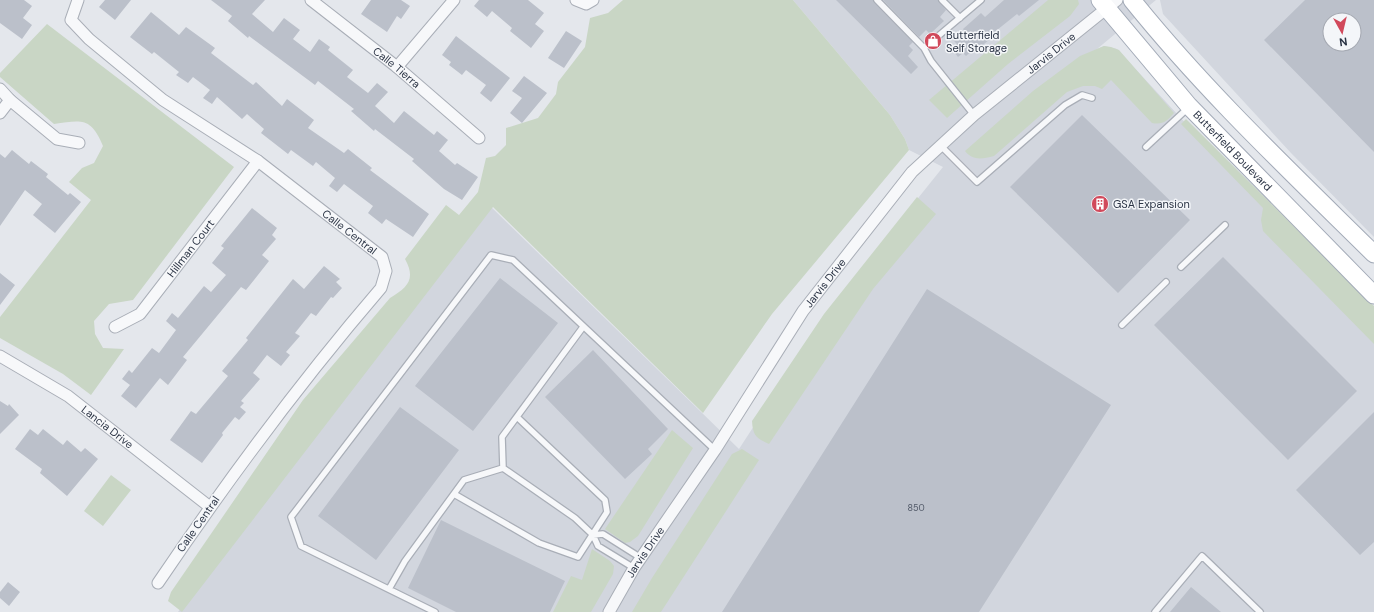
<svg xmlns="http://www.w3.org/2000/svg" width="1374" height="612" font-family="'DM Sans',sans-serif">
	<rect width="100%" height="100%" fill="#e4e7ec"/>
	<path fill="#d2d6de" fill-rule="evenodd" d="M 793,0 L 1156,0 L 1097,49 L 1104,46 L 1117,49 L 1239,181 L 1374,317 L 1374,612 L 178,612 L 486,202 L 739,449 L 834,303 L 943,167 L 909,150 L 905,139 L 890,115 Z
		M 1160,0 L 1374,0 L 1374,237 L 1291,153 L 1163,14 ZM 1330,20 L 1354,20 L 1354,44 L 1330,44 Z"/>
	<path fill="#c9d6c5" d="M 623,0 L 793,0 L 890,115 L 905,139 L 909,150 L 772,314 L 703,413 L 493,207 L 182,612 L 168,601 L 171,592 L 303,400 L 390,298 C 408,287 416,279 405,259 L 446,205 L 459,215 L 478,192 L 486,158 L 495,156 L 506,145 L 506,128 L 538,118 L 556,94 L 558,82 L 585,47 L 590,18 L 608,13 Z
		M 1048,0 L 1078,0 L 1079,4 L 1070,16 L 1008,64 L 947,118 L 929,100 Z
		M 47,24 L 234,167 L 133,300 L 109,304 L 94,321 L 95,334 L 103,348 L 124,349 L 91,395 L 63,374 L 0,338 L 0,317 L 91,200 L 69,182 L 82,168 L 94,163 L 103,146 C 91,117 82,120 54,124 L 0,77 L 0,73 Z
		M 1104,46 L 1111,47 L 1119,50 L 1174,113 C 1167,121 1163,125 1152,123 L 1111,80 L 1102,89 L 1095,86 L 1083,86 L 1067,92 L 994,156 C 982,159 973,161 965,151 L 1033,91 L 1080,56 Z
		M 1186,119 L 1374,306 L 1374,344 L 1263,231 L 1261,220 L 1263,208 L 1181,124 Z
		M 917,197 L 936,214 L 873,289 L 769,444 C 756,438 753,436 752,421 L 824,314 Z
		M 672,430 L 693,448 L 638,536 L 630,542 L 625,543 L 605,529 Z
		M 742,449 L 759,460 L 661,612 L 632,612 L 652,578 L 732,454 Z
		M 111,475 L 131,490 L 103,526 L 84,511 Z
		M 592,549 L 610,561 L 614,566 L 613,574 L 591,612 L 553,612 L 571,576 L 582,580 Z"/>
	<path fill="#bbc0ca" fill-rule="evenodd" d="M 0,0 L 24,0 L 32,6 L 23,18 L 32,25 L 22,39 L 0,23 Z
		M 105,0 L 131,0 L 115,20 L 99,7 Z
		M 211,0 L 265,0 L 252,14 L 273,32 L 284,18 L 300,30 L 293,39 L 310,52 L 319,39 L 330,47 L 328,50 L 353,70 L 347,77 L 368,93 L 377,83 L 388,92 L 375,106 L 394,123 L 404,111 L 434,135 L 437,131 L 448,140 L 439,151 L 455,165 L 457,163 L 478,177 L 462,200 L 444,189 L 412,161 L 414,159 L 375,129 L 374,131 L 351,111 L 354,109 L 318,81 L 315,85 L 249,36 L 248,38 L 228,21 L 232,16 Z
		M 371,0 L 401,0 L 410,6 L 401,19 L 397,16 L 387,32 L 361,14 Z
		M 479,0 L 528,0 L 544,13 L 535,24 L 544,31 L 531,48 L 510,31 L 512,28 L 492,11 L 487,17 L 474,6 Z
		M 836,0 L 873,0 L 913,42 L 909,46 L 913,50 L 908,56 L 918,67 L 911,74 Z
		M 883,0 L 938,0 L 946,10 L 940,17 L 944,21 L 930,34 L 926,30 L 919,37 Z
		M 1004,0 L 1039,0 L 1019,16 L 1017,14 L 987,38 L 989,40 L 979,48 L 977,46 L 966,56 L 963,53 L 958,57 L 951,48 L 957,44 L 954,41 L 965,32 L 963,29 L 981,13 L 985,17 Z
		M 1305,0 L 1374,0 L 1374,152 L 1264,40 ZM 1330,20 L 1354,20 L 1354,44 L 1330,44 Z
		M 151,12 L 179,35 L 186,27 L 215,48 L 211,53 L 253,85 L 256,82 L 282,106 L 287,99 L 314,120 L 308,128 L 344,153 L 348,149 L 372,168 L 370,170 L 429,214 L 413,237 L 386,219 L 382,224 L 368,213 L 373,206 L 344,184 L 337,192 L 329,186 L 335,178 L 316,162 L 313,166 L 291,150 L 288,154 L 261,133 L 264,129 L 247,114 L 242,119 L 217,97 L 212,104 L 203,98 L 210,90 L 193,77 L 188,83 L 176,75 L 179,72 L 154,52 L 152,54 L 130,37 Z
		M 566,31 L 582,41 L 564,68 L 548,58 Z
		M 456,36 L 510,78 L 491,102 L 480,93 L 486,85 L 466,70 L 462,75 L 449,65 L 451,62 L 442,55 Z
		M 524,76 L 547,93 L 522,123 L 510,113 L 522,98 L 512,91 Z
		M 1082,115 L 1190,220 L 1118,293 L 1010,187 Z
		M 12,150 L 29,164 L 31,161 L 48,174 L 46,177 L 68,195 L 70,193 L 81,202 L 55,233 L 33,215 L 42,204 L 25,190 L 0,226 L 0,154 L 5,158 Z
		M 252,208 L 277,228 L 272,235 L 276,239 L 262,255 L 269,261 L 246,290 L 241,287 L 183,357 L 187,360 L 168,385 L 160,378 L 136,408 L 121,396 L 130,385 L 122,379 L 129,370 L 132,373 L 152,348 L 159,353 L 176,330 L 166,321 L 172,313 L 178,318 L 204,286 L 211,292 L 226,275 L 212,263 L 224,248 L 221,246 Z
		M 1223,257 L 1357,391 L 1288,460 L 1154,325 Z
		M 324,266 L 340,279 L 336,282 L 342,288 L 333,298 L 331,297 L 316,316 L 311,313 L 295,333 L 300,336 L 286,352 L 290,355 L 281,366 L 267,355 L 253,373 L 260,379 L 241,401 L 244,403 L 240,407 L 246,412 L 239,420 L 235,417 L 222,433 L 223,435 L 202,463 L 170,440 L 191,411 L 196,414 L 228,376 L 222,371 L 248,340 L 246,338 L 293,279 L 304,289 Z
		M 0,273 L 15,285 L 0,305 Z
		M 500,278 L 558,323 L 473,431 L 415,386 Z
		M 927,289 L 1111,405 L 979,612 L 722,612 Z
		M 593,350 L 668,429 L 648,449 L 652,454 L 625,479 L 545,397 Z
		M 0,401 L 8,406 L 9,404 L 19,415 L 0,434 Z
		M 400,407 L 459,450 L 376,560 L 318,516 Z
		M 1374,412 L 1374,542 L 1360,555 L 1296,490 Z
		M 30,429 L 38,435 L 43,429 L 63,445 L 67,440 L 81,452 L 85,448 L 98,459 L 67,496 L 40,473 L 42,469 L 15,449 Z
		M 441,520 L 565,581 L 550,612 L 456,612 L 408,588 Z
		M 8,582 L 20,592 L 9,606 L 0,598 L 0,592 Z
		M 1191,587 L 1221,612 L 1170,612 Z"/>
	<g fill="none" stroke-linecap="round" stroke-linejoin="round">
		<defs>
			<path id="service" d="M 877,0 L 924,48
				M 942,0 L 960,18
				M 974,115 L 931,61 L 924,48 L 981,0
				M 941,146 L 977,182 L 1065,105 L 1082,95 L 1092,98
				M 1146,147 L 1188,108
				M 1181,267 L 1225,225
				M 1122,325 L 1166,282
				M 503,468 L 502,437 L 583,327
				M 454,494 L 539,543 L 578,557 L 607,512 L 605,500 L 517,417
				M 593,535 L 603,534 L 641,558
				M 389,589 L 405,561 L 464,480 L 503,468 L 575,518 L 593,535 L 598,546 L 634,568
				M 435,612 L 301,546 L 291,517 L 491,255 L 513,260 L 715,450
				M 1155,612 L 1202,556 L 1260,612"/>
			<g id="minor">
				<path id="s1" d="M 78,0 L 71,20 L 89,39 L 163,100 L 258,161 L 382,257 L 386,271 L 381,288 C 301,381 227,481 158,583"/>
				<path id="s2" d="M 311,0 L 397,67 L 479,138"/>
				<path d="M 576,0 L 586,4 L 593,0"/>
				<path d="M 397,67 L 454,0"/>
				<path d="M 0,89 L 10,100"/>
				<path d="M 0,113 L 10,100 L 57,139 L 79,143"/>
				<path id="s3" d="M 115,327 L 140,314 L 258,161"/>
				<path id="s4" d="M 0,356 L 68,396 L 210,507"/>
				<path id="s5" d="M 609,612 L 634,568 L 715,450 L 803,311 L 912,172 L 974,115 L 1117,0"/>
			</g>
			<g id="primary">
				<path id="s6" d="M 1100,0 L 1189,106 L 1374,295"/>
				<path d="M 1132,0 C 1205,91 1291,172 1374,254"/>
			</g>
		</defs>
		<use href="#service" stroke="#a9aeb7" stroke-width="8"/>
		<use href="#minor" stroke="#a9aeb7" stroke-width="13"/>
		<use href="#primary" stroke="#a3abb8" stroke-width="19"/>
		<use href="#service" stroke="#f7f8fa" stroke-width="5.5"/>
		<use href="#minor" stroke="#f7f8fa" stroke-width="11"/>
		<use href="#primary" stroke="#fff" stroke-width="17"/>
	</g>
	<defs>
		<symbol id="shop-disc" viewBox="-11 -11 22 22"><circle r="9.5" fill="#d1495b" stroke="#f4f6f9"/><path d="M-5-2.5h2.3a2.7 3.5 0 0 1 5.4 0H5L5.5 6h-11ZM-1.5-2.5h3a1.5 2.3 0 0 0-3 0Z" fill="#fff"/></symbol>
		<symbol id="building-disc" viewBox="-11 -11 22 22"><circle r="9.5" fill="#d1495b" stroke="#f4f6f9"/><path d="M-4-6H4V6H1V3H-1V6H-4ZM-2.5-4.3h1.7v1.8h-1.7ZM.8-4.3h1.7v1.8H.8ZM-2.5-1h1.7V.8h-1.7ZM.8-1h1.7V.8H.8Z" fill="#fff"/></symbol>
	</defs>
	<g fill-rule="evenodd">
		<use href="#shop-disc" x="923" y="31" width="20" height="20"/>
		<use href="#building-disc" x="1090" y="194" width="20" height="20"/>
	</g>
	<g text-anchor="middle" stroke-width="3" stroke-linejoin="round" paint-order="stroke">
		<g font-size="9" fill="#4f5766">
			<text x="916" y="511">850</text>
		</g>
		<g font-size="11" fill="#2b3445" stroke="#f4f6f9" text-anchor="start">
			<text x="946" y="39">Butterfield<tspan x="946" dy="13">Self Storage</tspan></text>
			<text x="1113" y="208">GSA Expansion</text>
		</g>
		<g font-size="11" fill="#2b3445" stroke="#f4f6f9">
			<text dy="4" stroke="none"><textPath href="#s5" startOffset="718">Jarvis Drive</textPath></text>
			<text dy="4" stroke="none"><textPath href="#s2" startOffset="109">Calle Tierra</textPath></text>
			<text dy="4" stroke="none"><textPath href="#s6" startOffset="201">Butterfield Boulevard</textPath></text>
			<text dy="4" stroke="none"><textPath href="#s1" startOffset="372">Calle Central</textPath></text>
			<text dy="4" stroke="none"><textPath href="#s3" startOffset="111">Hillman Court</textPath></text>
			<text dy="4" stroke="none"><textPath href="#s5" startOffset="394">Jarvis Drive</textPath></text>
			<text dy="4" stroke="none"><textPath href="#s4" startOffset="129">Lancia Drive</textPath></text>
			<text transform="translate(198 524) rotate(-55)" y="4">Calle Central</text>
			<text dy="4" stroke="none"><textPath href="#s5" startOffset="70">Jarvis Drive</textPath></text>
		</g>
	</g>
	<g transform="translate(1342 32) rotate(172)"><circle r="19" fill="#f4f6f9" stroke="#a4a8b1"/>
	<path d="M0-3L7 15L0 10L-7 15Z" fill="#d1495b"/>
	<text y="-6" font-size="11" font-weight="bold" text-anchor="middle" fill="#2b3445">N</text>
	</g>
</svg>
